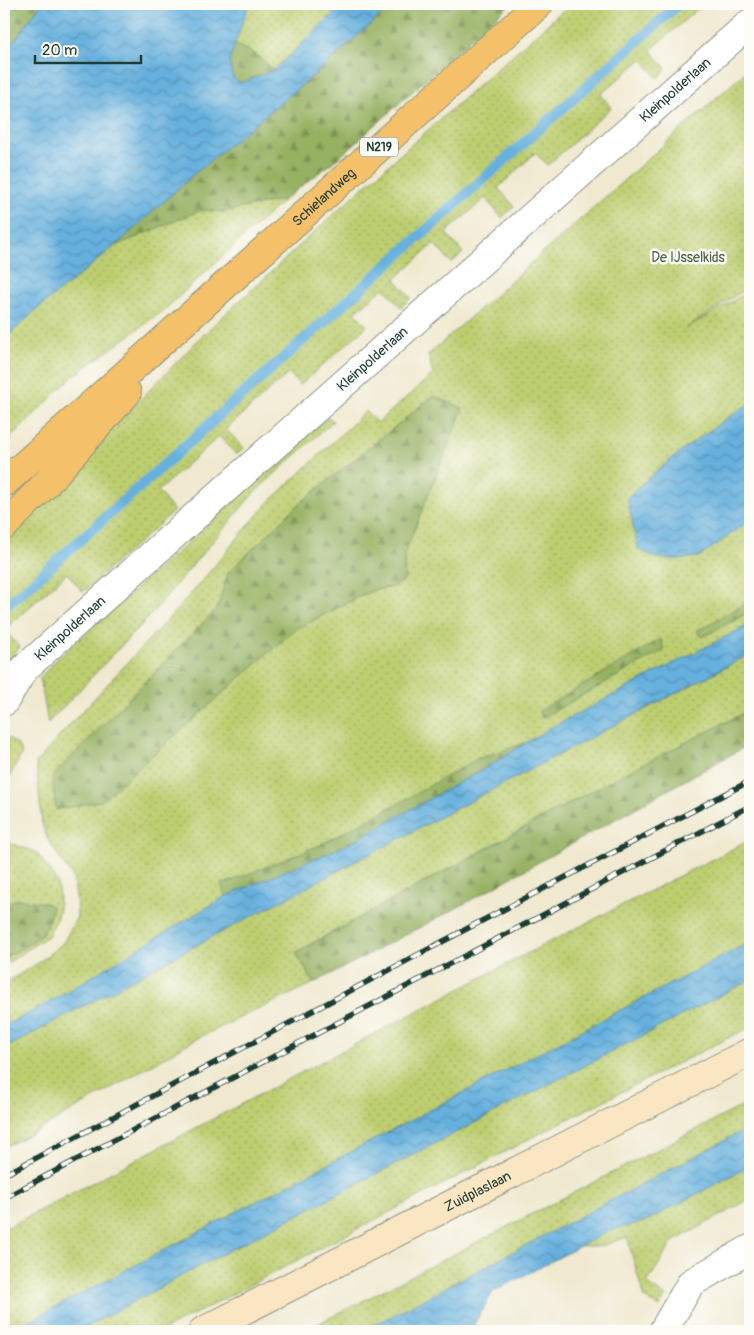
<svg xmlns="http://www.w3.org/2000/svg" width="754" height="1335" font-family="Pangolin,sans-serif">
	<defs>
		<pattern id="grass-dots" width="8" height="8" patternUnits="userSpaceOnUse" patternTransform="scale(1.25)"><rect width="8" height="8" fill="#bdce70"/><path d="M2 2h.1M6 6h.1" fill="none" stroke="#99a85d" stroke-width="1.8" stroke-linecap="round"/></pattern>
		<pattern id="forest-firs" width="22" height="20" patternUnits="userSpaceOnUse" patternTransform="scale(1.25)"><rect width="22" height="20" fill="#96b162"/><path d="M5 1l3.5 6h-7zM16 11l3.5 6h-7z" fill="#7a9152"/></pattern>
		<pattern id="water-waves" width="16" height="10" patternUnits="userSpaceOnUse" patternTransform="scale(1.25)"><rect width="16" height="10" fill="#66b0de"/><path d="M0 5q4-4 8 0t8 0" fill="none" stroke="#5390b5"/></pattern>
	</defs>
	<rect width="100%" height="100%" fill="#fdfcf7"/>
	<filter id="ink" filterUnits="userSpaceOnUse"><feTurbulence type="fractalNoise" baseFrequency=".02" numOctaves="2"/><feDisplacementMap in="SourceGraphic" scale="10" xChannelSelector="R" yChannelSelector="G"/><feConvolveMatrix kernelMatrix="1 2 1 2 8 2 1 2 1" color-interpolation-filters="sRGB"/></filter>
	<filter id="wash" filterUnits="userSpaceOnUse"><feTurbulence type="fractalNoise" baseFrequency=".0096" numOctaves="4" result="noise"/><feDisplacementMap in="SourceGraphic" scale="20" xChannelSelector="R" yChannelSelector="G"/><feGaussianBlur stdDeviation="1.12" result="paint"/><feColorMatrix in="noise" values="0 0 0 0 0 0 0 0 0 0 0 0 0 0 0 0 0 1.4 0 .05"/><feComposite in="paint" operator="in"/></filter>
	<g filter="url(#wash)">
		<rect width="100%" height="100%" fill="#f0e9d0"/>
		<path fill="url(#grass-dots)" stroke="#6e8652" fill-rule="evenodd" d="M 249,4 L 349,4 L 274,70 L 257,55 L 234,44 Z
			M 570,4 L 703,4 L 651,50 L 666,69 L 658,78 L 642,59 L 601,94 L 611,108 L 548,165 L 535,153 L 498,188 L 514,206 L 502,218 L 485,198 L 446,233 L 463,253 L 451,263 L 434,244 L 395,279 L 411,298 L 401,307 L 384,288 L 355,312 L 367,326 L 300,385 L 289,373 L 226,429 L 244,448 L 236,454 L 219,436 L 158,491 L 174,511 L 83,592 L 67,573 L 4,630 L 20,647 L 4,668 L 4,539 L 208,330 L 348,201 Z
			M 750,68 L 750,286 L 685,329 L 750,291 L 750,403 C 707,431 664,462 627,498 L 701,556 L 750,520 L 750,624 L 550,728 L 487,767 L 348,844 L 226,896 L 41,1007 L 4,1026 L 4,984 L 38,963 L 63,943 L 77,917 L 76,896 L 73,878 L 48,840 L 42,824 L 36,763 L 73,721 L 183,603 L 264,507 L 366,411 L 377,423 L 433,374 L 428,355 ZM 433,396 L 463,408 L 404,555 L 405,579 L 394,587 L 373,590 L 294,630 L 101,801 L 52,777 L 217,609 L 228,573 L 297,506 Z
			M 285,199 L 163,311 L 72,377 L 4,445 L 4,339 L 34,312 L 115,246 L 201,210 L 224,212 Z
			M 328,417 L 333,421 L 254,493 L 146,620 L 48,723 L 40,678 L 54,662 Z
			M 750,654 L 750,710 L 610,781 L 296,952 L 314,983 L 194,1040 L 39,1130 L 4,1147 L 4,1049 L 178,955 Z
			M 9,738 L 18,745 L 22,754 L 4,786 L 4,749 Z
			M 750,840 L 750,942 L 10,1331 L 4,1331 L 4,1229 L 530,952 Z
			M 5,842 L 31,850 L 37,853 L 53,875 L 57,883 L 59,896 L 59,909 L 56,920 L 48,936 L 4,965 L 4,958 L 43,933 L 47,903 L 36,903 L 19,899 L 4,903 Z
			M 750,980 L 750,1027 L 558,1124 L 162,1331 L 79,1331 L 226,1252 Z
			M 750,1102 L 750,1127 L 363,1331 L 304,1331 Z
			M 750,1166 L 750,1199 L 673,1242 L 647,1283 L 666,1297 L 659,1307 L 644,1298 L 627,1237 L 602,1246 L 579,1246 L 609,1231 L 646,1221 Z"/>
		<path fill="url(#forest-firs)" stroke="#5a774b" d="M 7,4 L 41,4 L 4,55 L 4,8 Z
			M 393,4 L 510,4 L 342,155 L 285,199 L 224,212 L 201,210 L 115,246 L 194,174 L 320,70 Z
			M 234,44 L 257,55 L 274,70 L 241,83 L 233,78 L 229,61 Z
			M 433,396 L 463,408 L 404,555 L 405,579 L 394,587 L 373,590 L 294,630 L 101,801 L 56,810 L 52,777 L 217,609 L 228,573 L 297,506 Z
			M 750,601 L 750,612 L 702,637 L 697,631 Z
			M 661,639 L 664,650 L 542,718 L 539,711 Z
			M 750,710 L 750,744 L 453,910 L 314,983 L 296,953 L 610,781 Z
			M 525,743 L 487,767 L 348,844 L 226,896 L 221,885 L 320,845 L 408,798 L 477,759 Z
			M 19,899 C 30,901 43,901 52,906 C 48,938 30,943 4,958 L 4,903 Z"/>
		<path fill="url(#water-waves)" stroke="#427689" d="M 41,4 L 249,4 L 229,61 L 233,78 L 241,83 L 274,70 L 344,4 L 393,4 L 320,70 L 194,174 L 115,246 L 34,312 L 4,339 L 4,55 Z
			M 750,403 L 750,520 L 701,556 L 679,560 L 656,558 L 638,549 L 627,498 C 664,462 707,431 750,403 Z
			M 750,624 L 750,654 L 178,955 L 4,1049 L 4,1026 L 41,1007 L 226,896 L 348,844 L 487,767 L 550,728 Z
			M 750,942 L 750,980 L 226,1252 L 79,1331 L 10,1331 Z
			M 750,1127 L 750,1166 L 646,1221 L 609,1231 L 493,1292 L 470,1331 L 431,1331 L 434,1326 L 423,1331 L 363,1331 Z"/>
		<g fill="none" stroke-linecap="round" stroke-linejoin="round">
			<path stroke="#66b0de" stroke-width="11" d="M 4,608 L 679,4"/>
		</g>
	</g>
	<g filter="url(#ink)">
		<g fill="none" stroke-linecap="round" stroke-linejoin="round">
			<defs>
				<g id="street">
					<path id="s1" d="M 4,702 L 24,669 L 250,467 L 750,23"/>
					<path d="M 663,1331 L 691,1283 L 750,1249"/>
				</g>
				<g id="secondary">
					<path id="s2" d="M 203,1331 L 750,1052"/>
				</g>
				<g id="primary">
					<path id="s3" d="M 4,483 L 539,4"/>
					<path d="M 4,526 L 45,485 L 127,393"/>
				</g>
			</defs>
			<use href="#street" stroke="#889382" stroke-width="30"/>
			<use href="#secondary" stroke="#889382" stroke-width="30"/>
			<use href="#primary" stroke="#889382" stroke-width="30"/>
			<use href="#street" stroke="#fff" stroke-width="28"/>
			<use href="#secondary" stroke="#fbe6c4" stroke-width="28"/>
			<use href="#primary" stroke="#f4c16b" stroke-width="28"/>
			<defs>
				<path id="rail" d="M 4,1175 L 472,926 L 750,781
					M 4,1198 L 750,806"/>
			</defs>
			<use href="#rail" stroke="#1f3d34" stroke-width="5.5"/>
			<use href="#rail" stroke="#fdfcf7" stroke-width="4" stroke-dasharray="11" stroke-linecap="butt"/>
		</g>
	</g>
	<g text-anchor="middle" stroke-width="5" stroke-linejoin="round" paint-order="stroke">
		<rect fill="#fdfcf7" stroke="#62766e" stroke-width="1" x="360" y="137.5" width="38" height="19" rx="4"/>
		<g font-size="12" font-weight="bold" fill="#1f3d34">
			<text x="379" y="151">N219</text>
		</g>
		<g font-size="14" fill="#1f3d34" stroke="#fdfcf7">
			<text dy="5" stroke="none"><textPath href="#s1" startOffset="910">Kleinpolderlaan</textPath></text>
			<text dy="5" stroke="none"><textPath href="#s3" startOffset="429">Schielandweg</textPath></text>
			<text dy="5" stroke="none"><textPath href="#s1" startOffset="505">Kleinpolderlaan</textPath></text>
			<text dy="5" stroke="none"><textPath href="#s1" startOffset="100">Kleinpolderlaan</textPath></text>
			<text dy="5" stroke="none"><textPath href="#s2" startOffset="308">Zuidplaslaan</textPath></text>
		</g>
		<g font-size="14" fill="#466143" stroke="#fdfcf7">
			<text x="688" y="262">De IJsselkids</text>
		</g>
	</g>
	<rect width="754" height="1335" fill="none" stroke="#fdfcf7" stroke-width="20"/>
	<path d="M35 55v8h106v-8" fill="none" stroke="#1f3d34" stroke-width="2.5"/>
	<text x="42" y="55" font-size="15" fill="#1f3d34" stroke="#fdfcf7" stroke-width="4" paint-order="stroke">20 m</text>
</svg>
